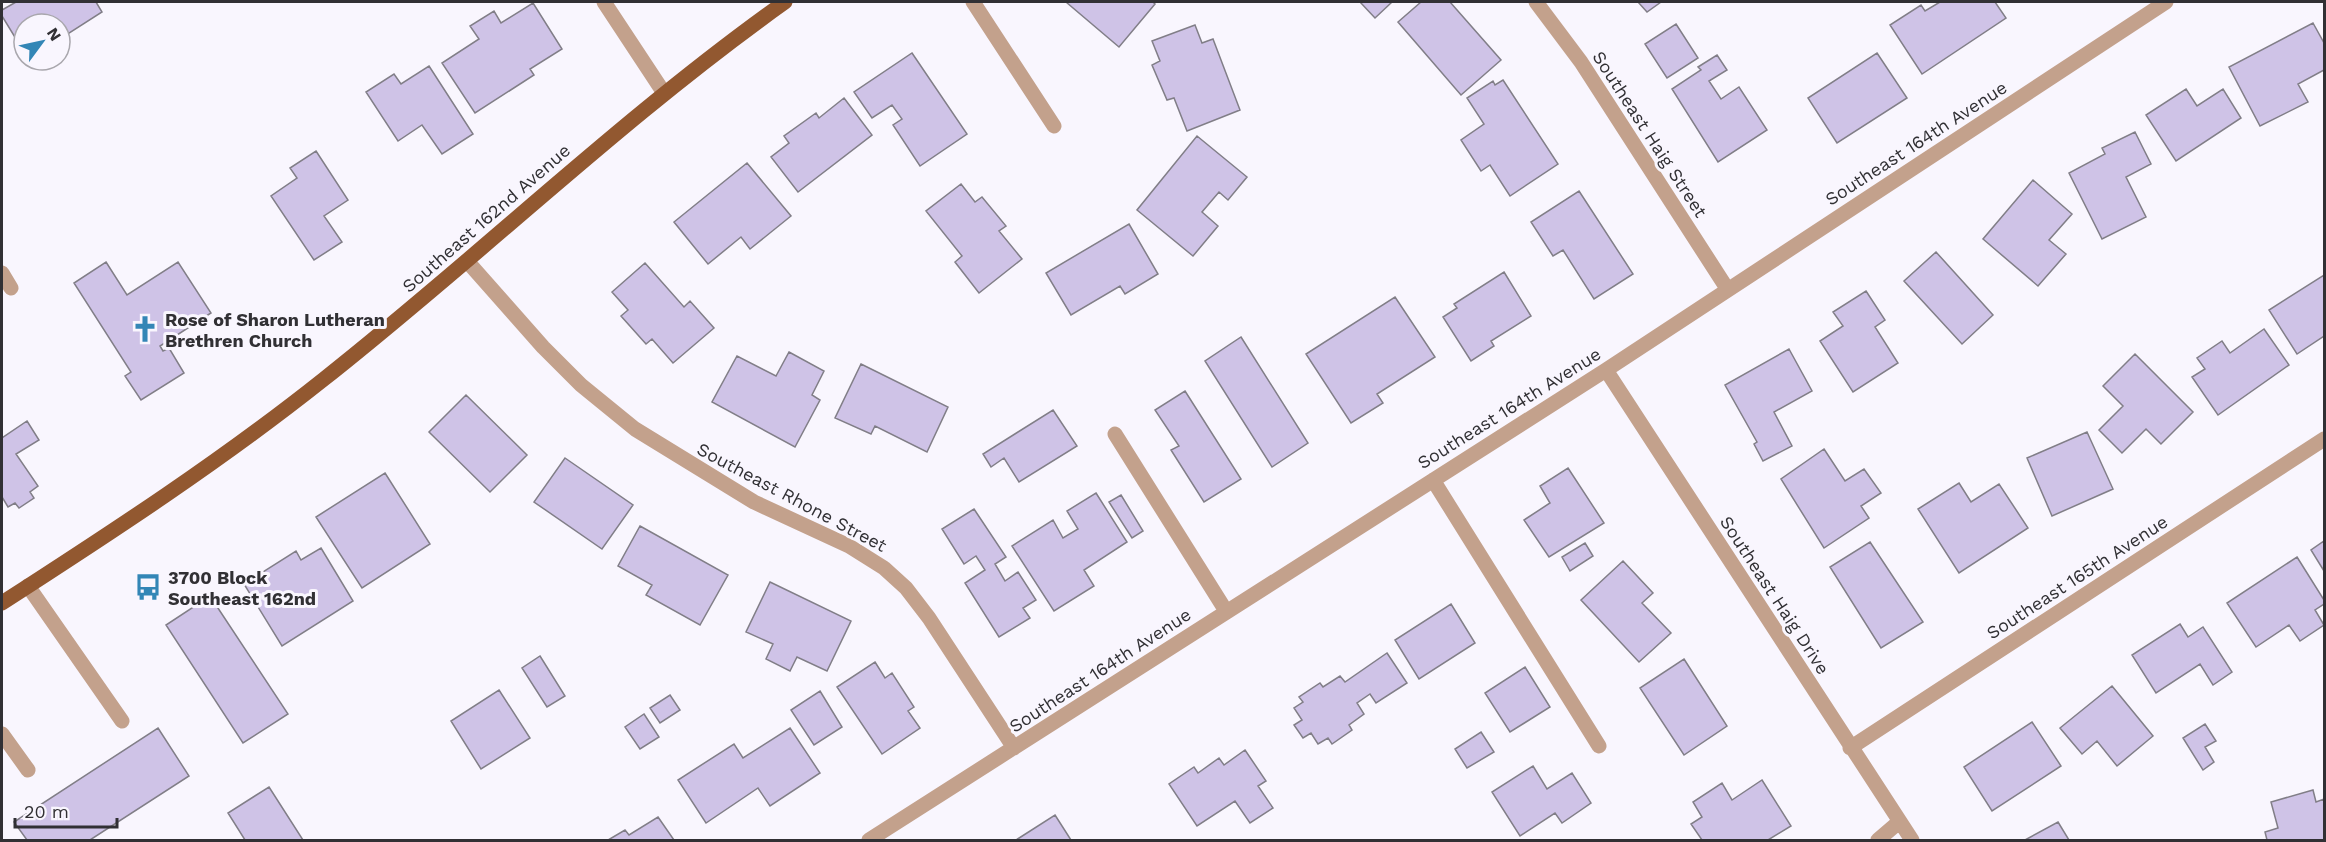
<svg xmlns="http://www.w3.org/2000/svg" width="2326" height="842" font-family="'Work Sans',sans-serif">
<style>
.building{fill:#cfc3e7;stroke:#817e87;stroke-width:1.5}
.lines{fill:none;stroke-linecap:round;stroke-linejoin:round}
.minor{stroke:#c3a18c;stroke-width:15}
.major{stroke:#925830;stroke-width:15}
.labels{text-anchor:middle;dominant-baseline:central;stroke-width:6;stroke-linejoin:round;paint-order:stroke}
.street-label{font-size:18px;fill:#313034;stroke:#f9f6fe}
.poi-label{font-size:18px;font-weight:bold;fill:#313034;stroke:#f9f6fe;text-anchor:start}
</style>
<rect width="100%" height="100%" fill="#f9f6fe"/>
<path class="building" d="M16,2h80l6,10 -42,27v-15h-36v28l-22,-36v-6z
M1066,2h87l2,2 -36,43z
M1360,2h32l-17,16z
M1421,2h29l51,58 -40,35 -63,-73z
M1638,2h23l-14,10z
M1940,2h55l11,16 -84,56 -32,-49 31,-20 4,6z
M533,3l29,46 -32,20 4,6 -59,38 -33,-50 37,-24 -9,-13 24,-15 7,12z
M2313,23l11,20v27l-26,14 10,18 -48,24 -31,-59z
M1676,24l22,34 -31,20 -22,-34z
M1195,25l7,18 11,-4 27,71 -53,21 -13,-33 -7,2 -15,-35 8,-4 -8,-20z
M912,53l55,81 -47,32 -27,-41 9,-6 -10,-14 -20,13 -18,-26z
M1877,53l30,45 -70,45 -29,-45z
M1717,55l10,15 -18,11 12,18 18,-12 28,43 -49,32 -46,-73 29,-19 -3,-3z
M429,66l44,68 -31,20 -20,-29 -24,16 -32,-49 28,-18 7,10z
M1503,80l55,84 -48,32 -20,-31 -9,6 -20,-31 23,-16 -17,-26 26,-17 2,4z
M2186,89l11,17 26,-17 18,29 -65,43 -30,-46z
M844,98l28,37 -74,57 -27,-35 18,-14 -5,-7 32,-23 3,5z
M2135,132l16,32 -25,13 20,40 -44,22 -33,-66 36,-19 -3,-6z
M1197,136l50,41 -19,23 -9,-8 -17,20 16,14 -25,30 -56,-46z
M316,151l32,49 -24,16 18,26 -28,18 -43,-64 26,-18 -7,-10z
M747,163l44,53 -41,33 -9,-12 -33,27 -34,-42z
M2033,180l39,34 -23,26 17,14 -28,32 -55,-47z
M961,184l14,18 7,-5 24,29 -7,5 23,28 -43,34 -24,-31 7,-6 -36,-45z
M1579,191l54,83 -39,25 -31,-49 -10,6 -22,-34z
M1129,224l29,50 -33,20 -5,-8 -49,29 -25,-42z
M1936,252l57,63 -31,29 -58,-63z
M106,262l21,33 51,-33 33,51 -51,33 3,5 6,-3 15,25 -43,27 -16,-24 6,-4 -57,-89z
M645,263l39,44 6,-6 24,27 -41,35 -21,-24 -6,5 -25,-28 7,-6 -16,-18z
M1504,272l27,44 -40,25 3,5 -23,15 -28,-44 14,-9 -3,-4z
M2324,275v61l-27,18 -28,-44z
M1866,291l19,29 -10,7 23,36 -45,29 -33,-51 23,-15 -10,-14z
M1395,297l40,60 -58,37 6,9 -32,20 -45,-69z
M2264,329l25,36 -71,50 -26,-38 13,-8 -8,-11 25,-17 8,12z
M1241,337l67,106 -36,24 -67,-106z
M1789,349l23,42 -38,21 18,34 -29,15 -9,-17 3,-2 -32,-57z
M789,352l35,19 -12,24 8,5 -25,47 -83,-45 25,-46 39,20z
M2135,354l58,58 -32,32 -15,-15 -24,24 -23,-23 24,-24 -20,-20z
M861,364l87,43 -21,45 -52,-26 -4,8 -36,-16z
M1185,391l56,88 -37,23 -33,-52 8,-4 -24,-36z
M466,395l61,60 -37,37 -61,-60z
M1053,410l24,36 -58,36 -15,-24 -13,9 -8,-13z
M27,421l12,19 -23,14 22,32 -8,6 4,6 -15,10 -4,-5 -7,4 -6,-10v-59z
M2087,432l26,57 -61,27 -25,-58z
M1824,449l21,32 19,-12 17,24 -20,13 8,12 -45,30 -43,-69z
M565,458l68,47 -31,44 -68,-47z
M1568,468l36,55 -55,34 -25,-37 26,-17 -10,-17z
M385,473l45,71 -68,44 -46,-71z
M1959,483l12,19 28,-18 29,44 -69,45 -41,-64z
M1096,493l31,49 -43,28 10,16 -40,25 -42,-65 41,-26 10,18 15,-9 -11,-18z
M1121,495l22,36 -11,7 -23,-36z
M974,509l32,48 -11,7 10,17 13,-9 18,28 -13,8 7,10 -31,19 -34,-54 20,-13 -9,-14 -12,8 -22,-35z
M640,526l88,49 -28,50 -54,-30 6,-10 -34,-19z
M2324,541v30l-13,-21z
M1870,542l53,80 -42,26 -51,-81z
M1585,543l8,13 -23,15 -8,-14z
M321,548l32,53 -71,45 -38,-62 52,-33 5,9z
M2297,557l27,43v4l-9,6 9,15 -24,16 -11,-16 -33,22 -29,-44z
M1623,561l30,32 -11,10 29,30 -32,29 -58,-62z
M770,582l81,39 -24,50 -30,-14 -7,14 -24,-12 7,-15 -27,-12z
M210,596l78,118 -45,29 -77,-118z
M1451,604l24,39 -56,36 -24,-39z
M2180,624l8,13 15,-10 29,45 -19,13 -13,-21 -44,29 -24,-38z
M1387,653l20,30 -31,20 -6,-9 -13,9 7,11 -15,11 3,5 -20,14 -4,-6 -10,6 -7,-11 -8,5 -9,-13 8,-5 -8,-12 9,-6 -4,-5 21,-14 3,4 17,-11 5,6z
M540,656l25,40 -18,11 -25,-39z
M1684,659l43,67 -43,29 -44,-67z
M875,662l10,16 7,-5 22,34 -6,4 12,17 -38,26 -45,-67z
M1525,667l25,40 -40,25 -25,-39z
M2112,686l41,50 -36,30 -20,-25 -15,13 -22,-26z
M499,690l31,48 -49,31 -30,-48z
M820,691l22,36 -28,18 -23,-35z
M670,695l10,15 -20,13 -10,-15z
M644,714l15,23 -19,12 -15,-22z
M2032,722l29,44 -69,45 -28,-44z
M2205,724l11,17 -11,6 9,15 -11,8 -20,-32z
M158,728l31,48 -99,64h-63l-13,-18z
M790,728l30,45 -50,33 -12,-18 -52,35 -28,-43 56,-36 9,14z
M1481,732l13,20 -27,16 -12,-19z
M1245,750l21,31 -8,5 15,22 -23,15 -15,-22 -38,25 -28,-42 25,-17 4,6 21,-15 5,7z
M1533,766l14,23 25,-16 19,30 -29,20 -7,-10 -35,23 -28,-44z
M1762,780l29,46 -23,14h-66l-11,-16 11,-7 -9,-15 29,-19 10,17z
M269,787l34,53h-58l-17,-27z
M2313,790l3,12 8,-3v41h-57l-2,-8 13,-4 -7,-26z
M1055,815l16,25h-55z
M658,817l16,23h-66l17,-10 4,5z
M2058,822l11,18h-44z"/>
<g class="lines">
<path class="minor" d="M604,2l60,91
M973,2l81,124
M1536,2l45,60 147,228
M467,261l76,86 38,38 54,44 119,73 95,44 35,22 22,20 23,30 85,130
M2,273l9,15
M1606,370l306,470
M1115,434l111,177
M1433,480l166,266
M28,586l94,135
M2,734l26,36
M1850,748l474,-309
M869,840l737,-470 560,-368
M1878,840l21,-18"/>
<path class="major" d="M2,603c110,-71 219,-142 322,-224 156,-123 299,-262 461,-377"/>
</g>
<defs>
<symbol id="church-bare" viewBox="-9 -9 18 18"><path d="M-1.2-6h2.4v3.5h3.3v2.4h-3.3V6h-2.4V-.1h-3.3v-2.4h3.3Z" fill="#3386b6" stroke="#f9f6fe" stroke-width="2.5" paint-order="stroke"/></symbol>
<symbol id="bus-bare" viewBox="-9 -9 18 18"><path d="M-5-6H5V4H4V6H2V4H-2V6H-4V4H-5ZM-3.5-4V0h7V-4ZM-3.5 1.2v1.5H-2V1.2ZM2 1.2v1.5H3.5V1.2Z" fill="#3386b6" stroke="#f9f6fe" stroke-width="2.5" paint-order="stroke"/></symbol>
</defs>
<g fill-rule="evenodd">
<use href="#church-bare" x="126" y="310" width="38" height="38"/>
<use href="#bus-bare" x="129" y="568" width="38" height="38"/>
</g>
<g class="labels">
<g class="street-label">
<text transform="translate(1650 134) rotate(57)">Southeast Haig Street</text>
<text transform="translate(1916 143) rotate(-33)">Southeast 164th Avenue</text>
<text transform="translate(486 218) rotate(-41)">Southeast 162nd Avenue</text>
<text transform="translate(1509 408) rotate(-32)">Southeast 164th Avenue</text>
<text transform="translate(792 497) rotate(28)">Southeast Rhone Street</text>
<text transform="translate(2077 577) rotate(-33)">Southeast 165th Avenue</text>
<text transform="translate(1775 595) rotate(57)">Southeast Haig Drive</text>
<text transform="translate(1100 670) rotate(-33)">Southeast 164th Avenue</text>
</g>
<g class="poi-label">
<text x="165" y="319">Rose of Sharon Lutheran<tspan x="165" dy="21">Brethren Church</tspan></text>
<text x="168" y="577">3700 Block<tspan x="168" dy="21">Southeast 162nd</tspan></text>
</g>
</g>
<rect width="2326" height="842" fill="none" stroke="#313034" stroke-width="6"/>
<g transform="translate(42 42) rotate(57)"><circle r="28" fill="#f9f6fe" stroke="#a9a7ad" stroke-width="1.5"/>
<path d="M0-4.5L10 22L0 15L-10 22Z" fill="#3386b6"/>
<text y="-9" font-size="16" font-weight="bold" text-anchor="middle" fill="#313034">N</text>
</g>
<path d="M15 818v9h102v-9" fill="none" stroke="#313034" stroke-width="3"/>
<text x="24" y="818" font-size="18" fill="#313034" stroke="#f9f6fe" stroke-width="4.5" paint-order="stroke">20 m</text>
</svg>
